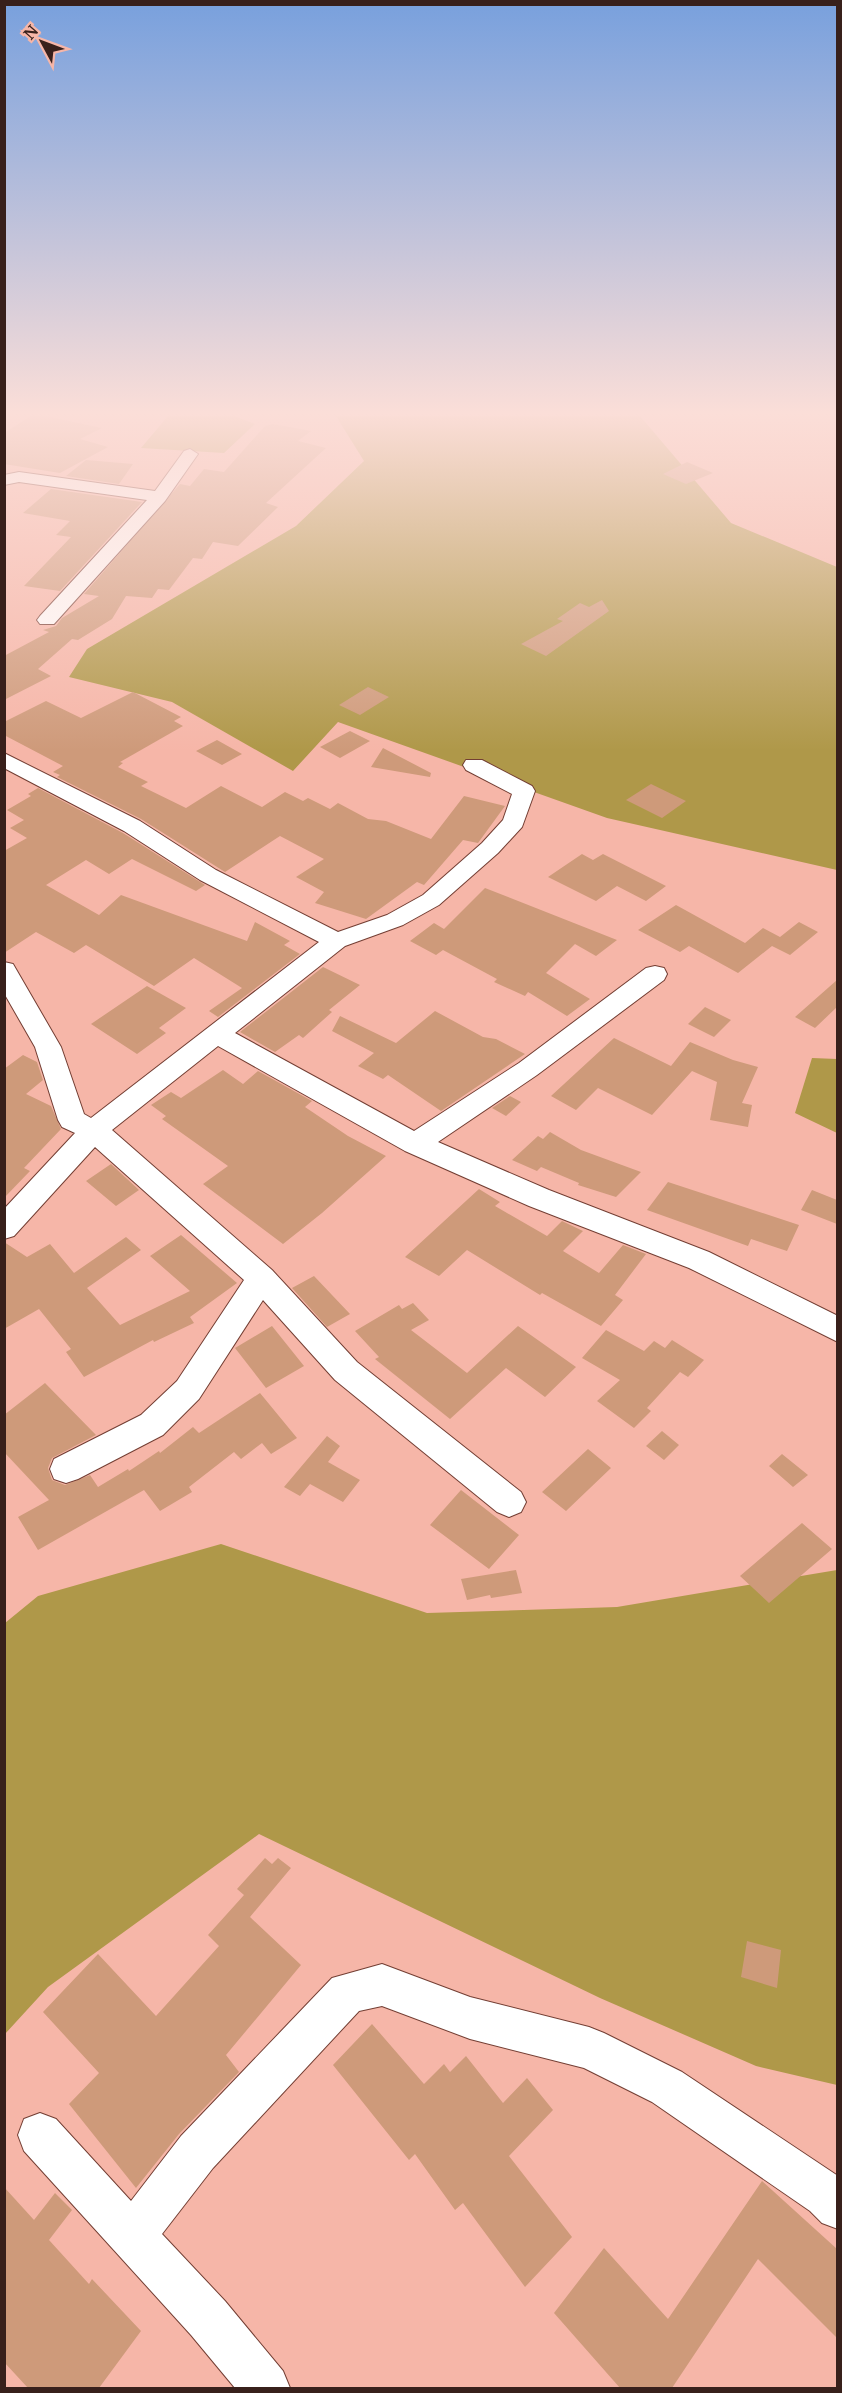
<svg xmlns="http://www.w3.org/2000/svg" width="842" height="2393" font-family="'Noto Serif',serif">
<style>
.green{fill:#af9849}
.building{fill:#ce9a7a}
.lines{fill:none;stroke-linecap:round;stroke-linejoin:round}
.street-casing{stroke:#733e33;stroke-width:2}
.street{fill:#fff;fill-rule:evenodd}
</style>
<rect width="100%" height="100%" fill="#f6b6a8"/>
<path class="green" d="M168,416h66l21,8 -31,29 -83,-5z
M336,416h304l91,107 106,44v303l-230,-52 -269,-96 -45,49 -121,-69 -103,-25 18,-28 209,-123 68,-65z
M812,1058l25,1v74l-42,-20z
M221,1544l206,69 190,-6 220,-37v515l-81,-19 -156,-68 -341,-164 -211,153 -43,47v-411l33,-27z"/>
<path class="building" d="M31,416h14l57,12 -22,11 28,8 -48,26 -56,-9v-31z
M273,424l38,7 -13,10 28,7 -60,55 12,4 -40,39 -25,-4 -11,17 -9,-1 -24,32 -11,-1 -6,9 -26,-2 -14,23 -34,21 -6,-1 -34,30 13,7 -47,24v-44l45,-24 -6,-2 13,-4 6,-8 37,-22 -15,-2 96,-110 10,2 14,-17 20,3 41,-46z
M86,460l47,4 -14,20 -53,-8z
M687,462l26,11 -27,11 -23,-10z
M51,489l91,13 -82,89 -36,-5 47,-49 -15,-2 14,-14 -47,-8z
M602,600l7,11 -63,45 -25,-12 42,-23 -6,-2 23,-16 9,4z
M368,687l21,10 -29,18 -21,-10z
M133,692l48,25 -7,4 9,5 -63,36 3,1 -5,4 30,15 -7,4 45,22 35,-22 41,21 23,-15 18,9 5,-3 22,11 8,-6 30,16 18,2 45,18 33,-43 41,10 -27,37 -15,-3 -39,45 -7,-3 -51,37 -51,-16 9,-11 -28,-15 28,-18 -44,-23 -55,36 -84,-53 -84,-42 3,-2 -7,-3 10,-6 -59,-31v-13l42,-21 35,17z
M350,731l20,10 -30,17 -20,-11z
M217,740l25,14 -20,11 -26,-14z
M383,748l48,25 -1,4 -59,-10z
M651,784l35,17 -24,17 -36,-18z
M38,788l85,45 82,52 -9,6 -64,-32 -23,15 -23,-14 -40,25 53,30 22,-20 126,46 8,-19 35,19 -6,4 16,9 -82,63 -9,-6 33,-23 -48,-30 -40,28 -68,-41 -12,8 -38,-21 -32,21v-102l23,-13 -17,-10 14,-8 -17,-10 24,-14 -3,-2z
M582,854l11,6 10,-6 63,32 -20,15 -29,-15 -21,15 -48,-24z
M485,888l132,52 -21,16 -21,-12 -29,29 44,26 -23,17 -39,-24 -3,4 -31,-14 3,-3 -54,-29 -7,5 -26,-14 24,-18 10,6z
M676,905l69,38 18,-15 17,9 19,-15 19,10 -28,23 -18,-9 -34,27 -49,-27 -9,6 -42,-22z
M323,967l37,18 -31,25 3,2 -29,26 -4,-3 -24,17 -35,-20z
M837,980v27l-22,21 -20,-11z
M147,986l39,22 -27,20 7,5 -29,21 -46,-30z
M705,1007l26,13 -17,17 -26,-13z
M435,1011l48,26 13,2 29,15 -84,57 -53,-36 -5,4 -25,-13 16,-13 -42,-22 8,-15 56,27z
M614,1038l57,28 19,-24 43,18 25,7 -16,36 10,2 -4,22 -38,-7 7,-38 -25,-11 -40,44 -54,-27 -22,22 -25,-14z
M23,1055l14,7 6,18 -17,14 25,12 10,23 -37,39 6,3 -26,27v-129z
M223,1070l20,14 15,-13 54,30 -7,6 43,29 38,20 -64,57 -39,31 -80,-60 25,-18 -66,-47 4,-3 -15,-11 20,-13 10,6z
M510,1096l11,6 -15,14 -14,-8z
M550,1132l31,18 60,22 -25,25 -38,-12 1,-2 -38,-16 -4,4 -25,-11 26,-24 5,3z
M111,1164l28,26 -23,16 -30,-25z
M668,1182l131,43 -12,26 -36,-12 -3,7 -101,-36z
M479,1189l21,13 -5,4 52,30 15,-15 21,10 -20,20 36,22 24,-28 23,9 -31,41 8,5 -22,26 -59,-33 -2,2 -73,-45 -28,26 -34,-19z
M812,1190l25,10v24l-36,-14z
M181,1235l56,48 -47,34 4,6 -40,19 -1,-2 -69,37 -18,-25 5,-3 -32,-40 -35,20v-87l23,15 23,-13 24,29 52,-36 15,13 -54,38 33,37 70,-34 -40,-35z
M314,1276l36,38 -23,13 -35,-39z
M413,1303l16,17 -18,10 56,43 51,-47 58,41 -31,30 -39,-29 -56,51 -75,-60 4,-2 -24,-26 44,-26 3,4z
M272,1326l32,40 -38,22 -31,-40z
M606,1330l38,21 10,-10 11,7 7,-8 32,20 -16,17 -8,-5 -33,36 4,3 -17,17 -37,-27 23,-21 -38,-22z
M45,1383l51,52 -44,23 -4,10 4,12 13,5 25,-10 8,12 30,-18 1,2 30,-20 1,2 33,-26 6,6 61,-40 37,45 -26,16 -9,-11 -21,16 -7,-7 -45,35 3,5 -32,19 -16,-21 -106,60 -20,-33 31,-17 -45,-48v-37z
M662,1431l17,14 -15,15 -18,-14z
M327,1436l13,10 -12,16 32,18 -17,22 -33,-18 -10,12 -16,-9z
M588,1449l23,19 -45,43 -24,-19z
M782,1454l26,21 -15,12 -24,-21z
M461,1490l58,45 -30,34 -59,-44z
M802,1523l30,26 -63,54 -29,-27z
M516,1570l6,23 -31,5 -1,-3 -23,5 -6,-21z
M265,1858l7,6 6,-6 13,10 -41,49 51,48 -75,90 13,17 -60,62 -43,54 -67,-84 30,-31 -56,-61 55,-58 58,62 63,-70 -11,-11 36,-40 -7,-6z
M747,1941l34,9 -4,38 -36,-11z
M372,2024l52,60 20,-20 6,8 16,-16 37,47 24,-25 26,32 -44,46 63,81 -47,50 -62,-84 -8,7 -40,-56 -6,6 -76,-95z
M762,2181l75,68v89l-79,-79 -86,129h-52l-66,-75 50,-65 64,71z
M4,2187l30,33 21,-27 17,17 -23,30 40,44 3,-5 49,52 -42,57h-71l-24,-26z"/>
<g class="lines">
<defs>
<path id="street" d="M190,449l8,5 -33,47 -111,123h-14l-3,-4 3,-4 107,-116 -128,-18 -15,3v-10l15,-3 136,19 29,-40z
M4,753l136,68 76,49 122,62 49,-17 36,-20 59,-52 21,-23 9,-26 -46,-24 -3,-5 3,-5h16l50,26 3,5 -13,36 -24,26 -59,52 -36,20 -58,21 -110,87 179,98 105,-68 127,-95 9,-2 9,2 3,6 -3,6 -127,95 -99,67 111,48 160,62 129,64v26l-149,-74 -160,-62 -124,-55 -187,-105 -106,84 160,140 85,92 164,130 5,10 -5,10 -12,5 -12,-5 -162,-132 -72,-80 -64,99 -36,36 -85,44 -12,4 -12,-4 -4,-10 4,-10 87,-44 36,-34 67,-101 -149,-133 -81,89 -10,3v-30l71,-76 -13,-6 -4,-7 -23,-73 -31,-54v-31l9,2 48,83 23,67 7,4 228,-176 -119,-62 -76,-49 -120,-63z
M382,1964l88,33 119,30 15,6 78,39 156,104v53l-16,-6 -12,-12 -158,-109 -68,-34 -114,-29 -88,-33 -23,5 -146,157 -51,66 63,67 58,70 7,17h-55l-44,-53 -167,-184 -6,-16 6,-16 16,-6 16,6 75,82 50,-65 151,-158z"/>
</defs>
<use href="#street" class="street-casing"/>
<use href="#street" class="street"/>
</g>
<linearGradient id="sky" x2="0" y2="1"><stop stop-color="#78a0dd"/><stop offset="0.55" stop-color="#fbded8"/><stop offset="1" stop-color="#fbded8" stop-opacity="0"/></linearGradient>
<rect width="842" height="751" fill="url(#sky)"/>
<rect width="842" height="2393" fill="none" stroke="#38201b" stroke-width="12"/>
<g transform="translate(42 42) rotate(311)" stroke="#f6b6a8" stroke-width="4.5" paint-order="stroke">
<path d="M0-4.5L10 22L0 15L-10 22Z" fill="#38201b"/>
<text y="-9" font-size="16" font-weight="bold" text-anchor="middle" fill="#38201b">N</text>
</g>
</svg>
